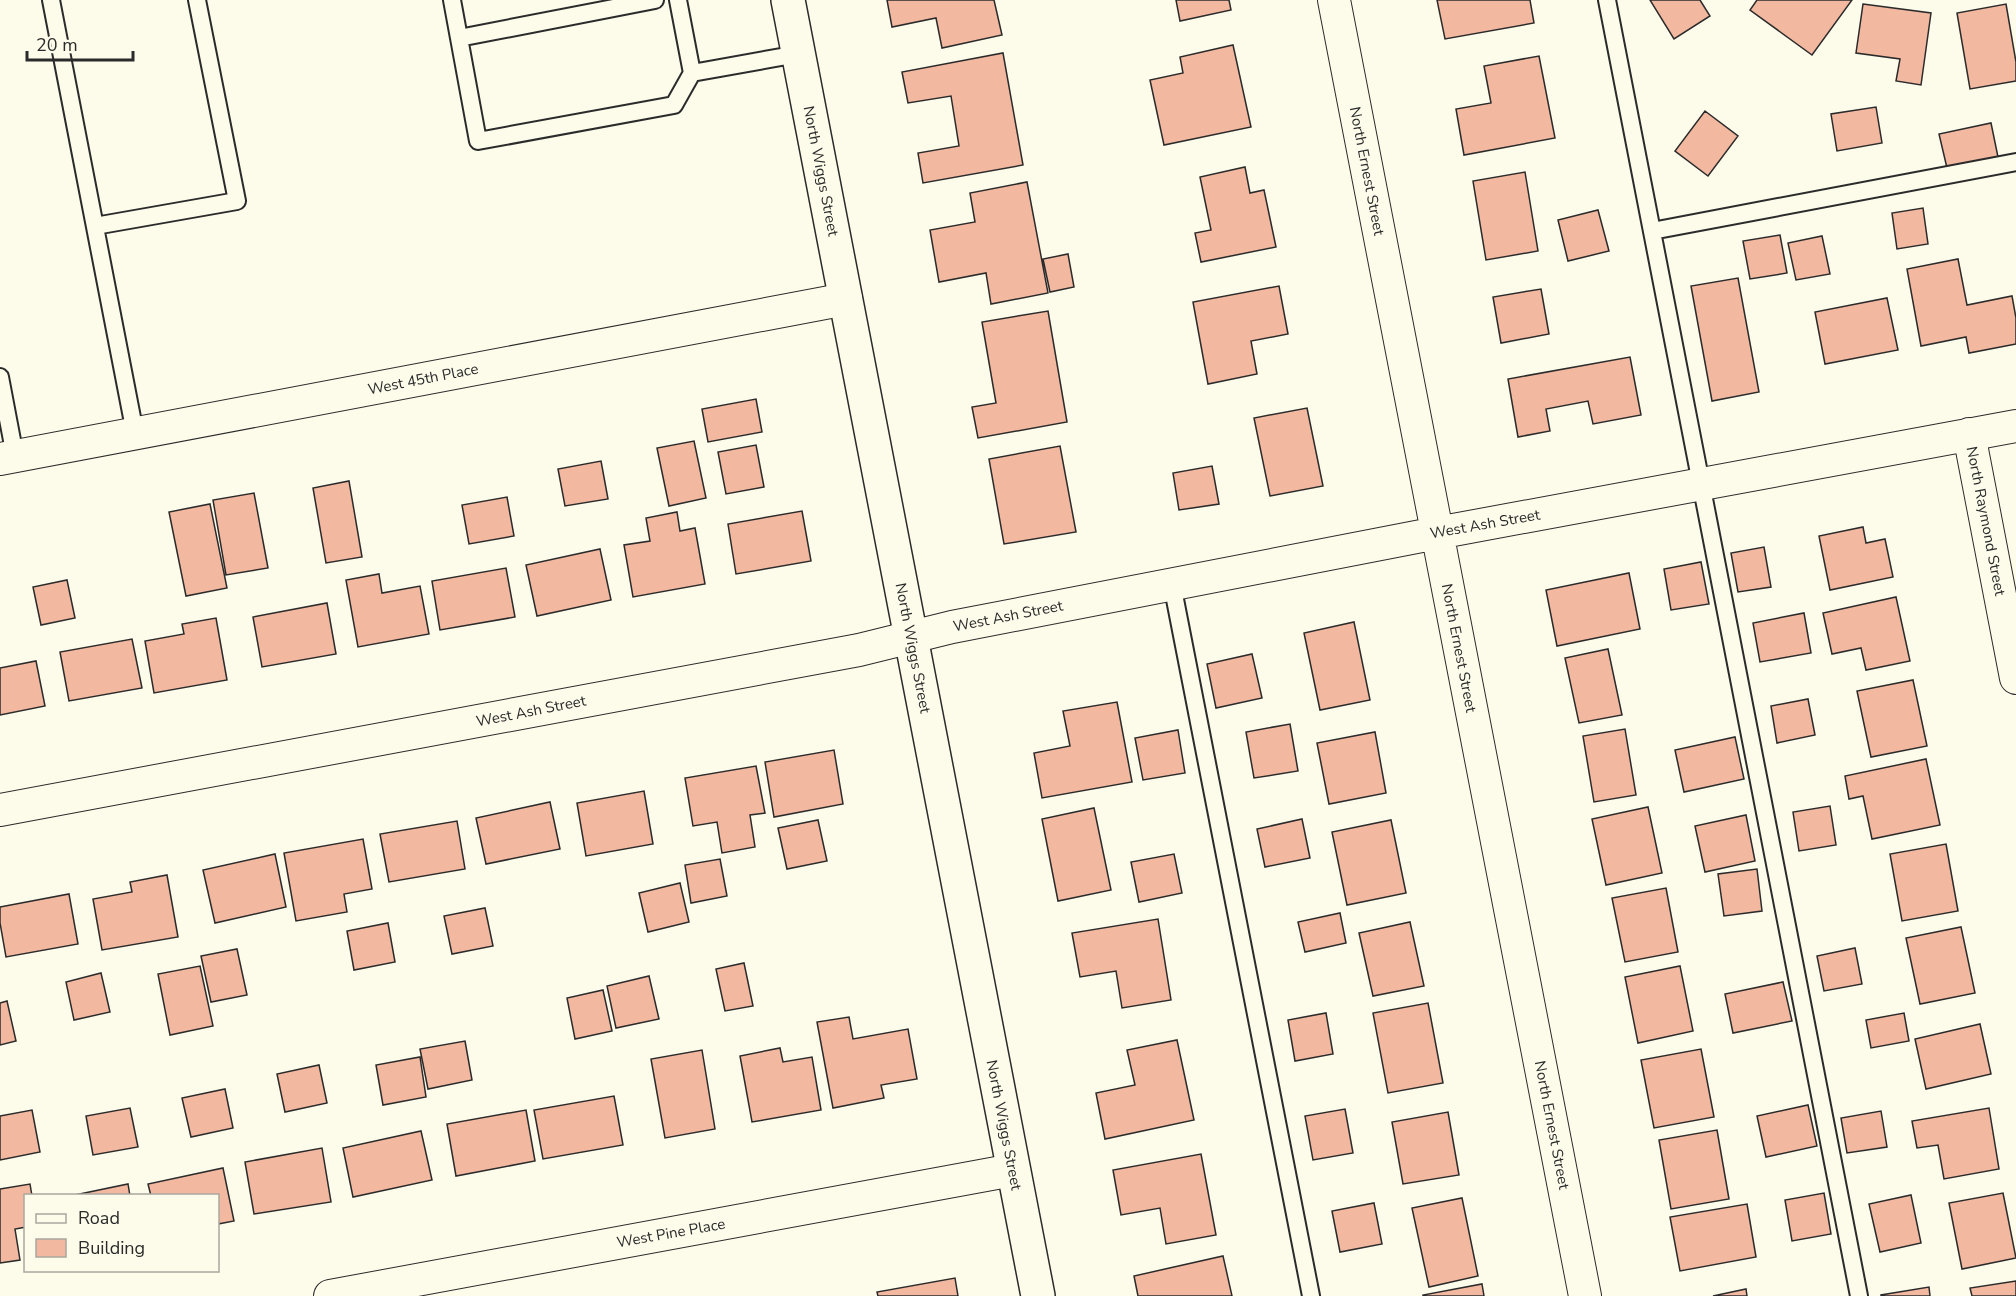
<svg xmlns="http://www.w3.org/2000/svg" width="2016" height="1296" font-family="'Nunito Sans',sans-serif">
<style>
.building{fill:#f2b8a0;stroke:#2b2b2b;stroke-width:1.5}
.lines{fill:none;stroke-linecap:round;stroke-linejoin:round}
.service-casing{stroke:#2b2b2b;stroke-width:20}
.minor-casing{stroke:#2b2b2b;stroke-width:34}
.tertiary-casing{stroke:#2b2b2b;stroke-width:36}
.service{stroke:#fdfbea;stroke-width:16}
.minor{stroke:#fdfbea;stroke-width:32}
.tertiary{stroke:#fdfbea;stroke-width:33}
.labels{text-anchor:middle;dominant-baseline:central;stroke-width:4.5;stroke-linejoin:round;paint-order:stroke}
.street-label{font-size:15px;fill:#2b2b2b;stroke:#fdfbea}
</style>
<rect width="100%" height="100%" fill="#fdfbea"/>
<path class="building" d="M887,0h107l8,35 -60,13 -6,-30 -44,9z
M1176,0h53l2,10 -51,11z
M1437,0h93l4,23 -89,16z
M1650,0h50l10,16 -36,23z
M1757,0h95l-40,55 -62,-45z
M1863,4l68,9 -10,72 -25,-4 4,-22 -44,-6z
M2006,4l10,58v19l-46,8 -13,-76z
M1233,45l18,82 -87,18 -14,-65 33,-7 -3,-16z
M1003,53l20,112 -100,18 -5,-30 41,-7 -8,-50 -43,7 -6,-31z
M1539,56l16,82 -91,17 -8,-46 35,-6 -7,-37z
M1876,107l6,36 -45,8 -6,-37z
M1705,111l33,25 -30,40 -33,-25z
M1991,123l7,34 -51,11 -8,-34z
M1245,167l5,26 14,-3 12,57 -75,15 -6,-29 16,-3 -11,-53z
M1525,172l13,79 -52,9 -13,-79z
M1027,182l21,111 -57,11 -5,-31 -47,9 -9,-52 45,-8 -5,-29z
M1923,208l5,36 -31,5 -5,-36z
M1598,210l11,41 -41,10 -10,-41z
M1780,235l7,38 -37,6 -7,-38z
M1822,236l8,38 -34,6 -8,-37z
M1068,254l6,33 -24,5 -7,-33z
M1958,259l9,46 45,-9 4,22v26l-47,9 -3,-16 -45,9 -14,-77z
M1738,278l21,114 -47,9 -21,-115z
M1279,286l9,48 -37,7 6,33 -49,10 -15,-82z
M1541,289l8,45 -48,9 -8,-46z
M1887,298l11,52 -73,14 -10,-52z
M1048,311l19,111 -89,16 -6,-31 24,-4 -14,-81z
M1630,357l11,58 -48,9 -5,-23 -42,8 4,22 -32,6 -10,-58z
M756,399l6,33 -54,10 -6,-33z
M1307,408l16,78 -53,10 -16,-78z
M694,441l12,57 -37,8 -12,-58z
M756,445l8,42 -38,7 -8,-42z
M1060,446l16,86 -72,12 -15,-85z
M601,461l7,38 -43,7 -7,-37z
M1212,466l7,38 -40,6 -6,-37z
M349,481l13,76 -36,6 -13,-75z
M254,493l14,75 -42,7 -13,-75z
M507,497l7,39 -45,8 -7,-39z
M210,504l17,84 -41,8 -17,-84z
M802,511l9,50 -75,13 -8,-50z
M677,512l3,19 15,-3 10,56 -72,13 -9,-52 26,-4 -4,-23z
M1863,527l3,16 19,-4 8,38 -63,13 -11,-54z
M1764,547l7,40 -33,5 -7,-39z
M600,549l11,51 -74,16 -11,-51z
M1701,562l8,42 -38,6 -7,-41z
M506,568l9,49 -75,13 -8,-49z
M1629,573l11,56 -83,17 -11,-56z
M379,574l3,19 38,-7 9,48 -71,13 -12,-67z
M67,580l8,38 -34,7 -8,-38z
M1896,597l14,64 -44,9 -5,-22 -29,6 -9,-41z
M327,603l9,51 -74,13 -9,-50z
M1804,613l7,40 -51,9 -7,-39z
M216,618l11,62 -73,13 -9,-52 39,-7 -2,-10z
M1354,622l16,78 -50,10 -16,-77z
M132,639l10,49 -73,13 -9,-49z
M1608,649l14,66 -43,8 -14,-65z
M1252,654l10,44 -46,10 -9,-44z
M36,661l9,45 -45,9v-47z
M1913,680l14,66 -56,11 -14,-66z
M1808,699l7,36 -38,8 -6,-37z
M1117,702l15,80 -90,16 -8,-45 36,-7 -7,-35z
M1290,724l8,47 -44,7 -8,-46z
M1625,729l11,66 -42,7 -11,-66z
M1178,730l7,43 -42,7 -8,-42z
M1375,732l11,61 -57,11 -12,-61z
M1735,737l9,42 -60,13 -9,-42z
M834,750l9,54 -69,13 -9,-55z
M1926,759l14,66 -68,14 -9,-43 -14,3 -4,-23z
M756,766l9,47 -15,2 5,32 -33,6 -5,-31 -24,4 -8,-48z
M644,791l9,53 -67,12 -9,-53z
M550,802l10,47 -74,15 -10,-46z
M1830,806l6,39 -37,6 -6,-39z
M1648,807l14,66 -56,12 -14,-66z
M1094,808l17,82 -53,11 -16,-82z
M1746,815l9,46 -50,11 -10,-46z
M1302,819l8,39 -45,9 -8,-38z
M818,820l9,41 -40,8 -9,-41z
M1391,820l15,73 -59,12 -15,-73z
M457,821l8,48 -76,13 -9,-48z
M363,839l9,50 -28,5 3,18 -51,9 -12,-68z
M1946,844l12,67 -56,10 -12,-67z
M275,854l11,53 -71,16 -12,-53z
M1174,854l8,39 -43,9 -8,-40z
M720,859l7,37 -36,7 -6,-38z
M1757,869l5,42 -38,5 -6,-42z
M167,875l11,62 -76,13 -9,-51 39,-7 -2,-10z
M680,883l9,39 -41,10 -9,-39z
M1666,888l12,64 -53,10 -13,-64z
M69,894l9,50 -72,13 -6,-34v-16z
M485,908l8,38 -41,8 -8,-38z
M1340,913l6,30 -41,9 -7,-30z
M1158,919l13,81 -49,8 -6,-37 -36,6 -8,-44z
M1410,922l14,64 -51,10 -14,-63z
M388,923l7,39 -41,8 -7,-39z
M1961,927l14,66 -55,11 -14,-66z
M1855,948l7,36 -38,7 -7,-35z
M237,949l10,46 -36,7 -10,-46z
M744,963l9,43 -28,5 -9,-42z
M200,966l13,60 -43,9 -12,-61z
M1680,966l13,65 -55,12 -13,-66z
M101,973l9,39 -36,8 -8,-38z
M649,976l10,43 -43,9 -9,-42z
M1783,982l9,39 -59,12 -8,-39z
M603,990l9,41 -37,8 -8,-41z
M7,1001l9,40 -16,4v-42z
M1428,1003l15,80 -55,10 -15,-80z
M1326,1013l7,41 -38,7 -7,-41z
M1904,1013l5,28 -38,7 -5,-28z
M849,1017l4,22 55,-10 9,50 -36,6 3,13 -51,10 -16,-86z
M1980,1024l11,50 -65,15 -11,-50z
M1177,1040l17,80 -89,19 -9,-46 39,-8 -8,-35z
M465,1041l7,39 -44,9 -8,-40z
M780,1048l3,14 29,-5 9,53 -69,12 -12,-66z
M1701,1049l13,68 -60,11 -13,-68z
M702,1050l13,79 -50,9 -14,-79z
M420,1057l6,40 -43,8 -7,-40z
M319,1065l8,38 -42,9 -8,-38z
M225,1089l8,39 -42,9 -9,-39z
M614,1096l9,49 -80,14 -9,-49z
M1808,1105l9,41 -51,11 -9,-41z
M130,1108l8,39 -45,8 -7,-39z
M1989,1108l10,61 -55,10 -6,-34 -21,3 -5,-27z
M1345,1109l8,44 -40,7 -8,-44z
M32,1110l8,42 -40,8v-44z
M526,1110l9,51 -79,15 -9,-52z
M1881,1111l6,36 -40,6 -6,-35z
M1448,1112l11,63 -56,9 -11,-62z
M1717,1130l12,69 -58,10 -12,-69z
M421,1131l11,49 -79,17 -10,-49z
M322,1148l9,54 -77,12 -9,-52z
M1201,1154l15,81 -50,9 -6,-36 -39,7 -8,-45z
M223,1168l11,53 -16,3v-28h-67l-3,-12z
M30,1184l2,12h-6v31l-11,2 5,31 -20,3v-74z
M128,1184l2,12h-60z
M1824,1193l7,41 -39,7 -7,-41z
M2003,1193l13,65 -54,11 -13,-66z
M1911,1195l10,48 -41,9 -11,-48z
M1462,1198l16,78 -49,11 -17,-79z
M1374,1203l8,41 -42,8 -8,-41z
M1747,1204l9,53 -76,14 -10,-54z
M1223,1256l9,40h-94l-4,-20z
M955,1278l3,18h-80l-1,-4z
M2016,1281v15h-44l-2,-8z
M1482,1284l2,12h-61v-1z
M1929,1287l1,9h-49v-1z
M1746,1289l1,7h-34z"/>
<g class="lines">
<defs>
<path id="service" d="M51,0l84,433
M452,0l26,141 196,-36 18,-32 106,-19
M678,0l14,73
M1607,0l252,1296
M459,38l196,-38
M95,226l142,-25 -40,-201
M1652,231l364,-69
M0,377l15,79
M1172,584l139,712"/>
<path id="minor" d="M1334,0l251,1296
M1969,434l47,244
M0,459l846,-160
M0,810l859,-160 93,-23 485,-94 579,-107
M330,1296l683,-126"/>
<path id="tertiary" d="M788,0l250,1296"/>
</defs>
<use href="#service" class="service-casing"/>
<use href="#minor" class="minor-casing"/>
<use href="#tertiary" class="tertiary-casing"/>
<use href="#service" class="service"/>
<use href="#minor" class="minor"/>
<use href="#tertiary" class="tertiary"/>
</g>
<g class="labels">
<g class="street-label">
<text transform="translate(821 171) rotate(79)">North Wiggs Street</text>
<text transform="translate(1367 171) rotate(79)">North Ernest Street</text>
<text transform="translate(423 379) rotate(-11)">West 45th Place</text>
<text transform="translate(1986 521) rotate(79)">North Raymond Street</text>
<text transform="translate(1485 524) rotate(-10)">West Ash Street</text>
<text transform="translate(1008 616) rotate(-11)">West Ash Street</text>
<text transform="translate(913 648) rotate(79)">North Wiggs Street</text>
<text transform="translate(1459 648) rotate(79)">North Ernest Street</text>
<text transform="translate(531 711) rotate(-11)">West Ash Street</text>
<text transform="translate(1004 1125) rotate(79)">North Wiggs Street</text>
<text transform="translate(1552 1125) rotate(79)">North Ernest Street</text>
<text transform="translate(671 1233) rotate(-10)">West Pine Place</text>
</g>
</g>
<rect x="24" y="1194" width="195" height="78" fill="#fdfbea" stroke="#a9a89e" stroke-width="1.5"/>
<rect x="36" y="1214" width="30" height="9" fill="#fdfbea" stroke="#a9a89e" stroke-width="1.5"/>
<text x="78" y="1224" font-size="18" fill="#2b2b2b">Road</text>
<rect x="36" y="1239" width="30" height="18" fill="#f2b8a0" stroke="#a9a89e" stroke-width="1.5"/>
<text x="78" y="1254" font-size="18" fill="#2b2b2b">Building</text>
<path d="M27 51v9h106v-9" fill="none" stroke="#2b2b2b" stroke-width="3"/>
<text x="36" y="51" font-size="18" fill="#2b2b2b" stroke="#fdfbea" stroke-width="4.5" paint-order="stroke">20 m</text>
</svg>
